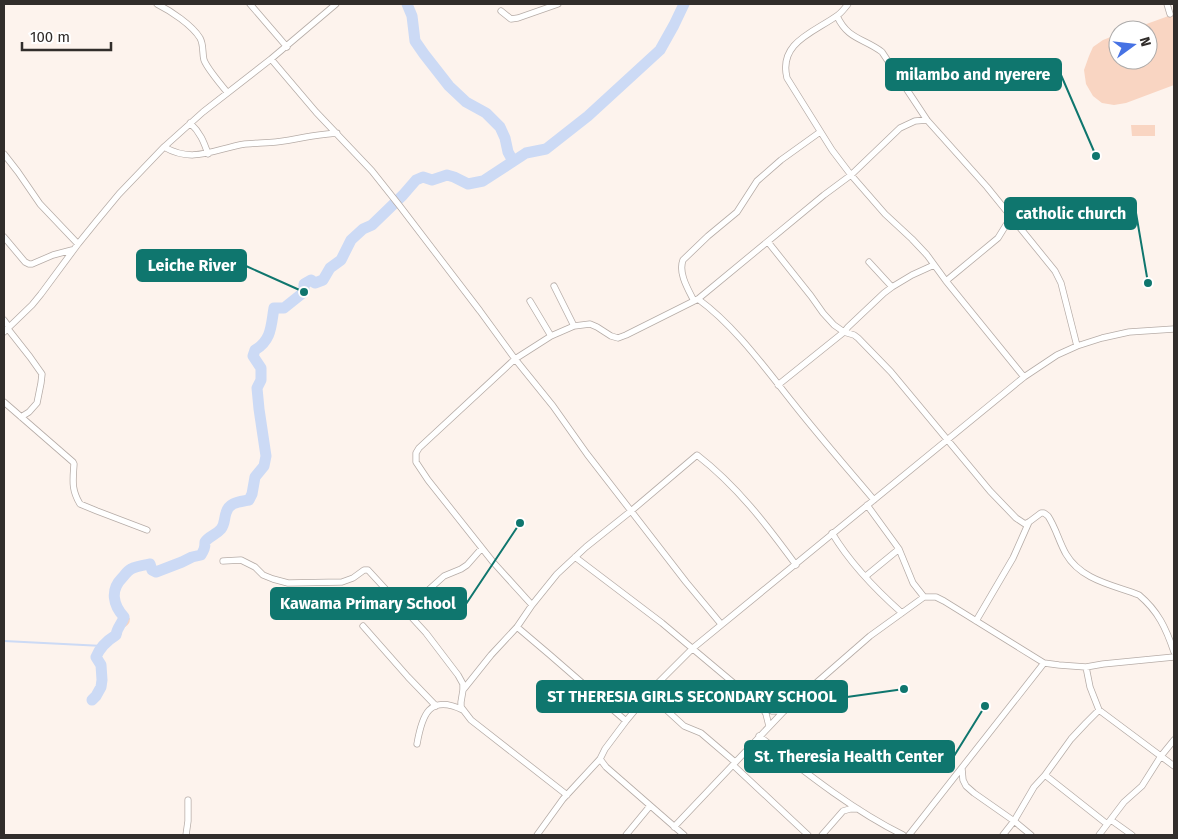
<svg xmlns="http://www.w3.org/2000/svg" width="1178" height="839" font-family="'Fira Sans',sans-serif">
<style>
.green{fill:#f9d5c2}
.wetland{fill:url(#wetland-marsh)}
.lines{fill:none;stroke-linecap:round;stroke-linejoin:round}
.stream{stroke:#ccdaf5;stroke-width:2}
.river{stroke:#ccdaf5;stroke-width:11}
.minor-casing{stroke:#b6aca7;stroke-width:7}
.minor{stroke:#fff;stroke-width:5.5}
.leader{fill:none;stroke:#0f766e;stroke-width:2}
.callout-dot{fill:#0f766e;stroke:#fff;stroke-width:2}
.callout{fill:#0f766e;stroke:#0f766e;stroke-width:2}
.callout-label{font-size:16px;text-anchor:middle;font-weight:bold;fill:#fff}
</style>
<defs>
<pattern id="wetland-marsh" width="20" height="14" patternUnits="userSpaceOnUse" patternTransform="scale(1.25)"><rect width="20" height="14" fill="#f9d5c2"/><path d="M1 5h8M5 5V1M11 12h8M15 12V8" fill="none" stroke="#d6b7a7"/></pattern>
</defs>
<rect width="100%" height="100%" fill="#fdf3ed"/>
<path class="green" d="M1174,14v71l-48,18 -12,2 -12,-2 -9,-7 -7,-12 -2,-14 5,-14 4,-9 10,-7 15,-6v26h30v-30h-18z
M1131,125h24v11h-23z"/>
<path class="wetland" d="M116,603l6,10 7,4c2,5 0,7 -4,10l-4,-1 1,8 -4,4h-2l-3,-6 3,-10 4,-2c0,-6 -5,-10 -6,-16z"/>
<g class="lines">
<path class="stream" d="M4,641l99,5"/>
<path class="river" d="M407,4l5,12 3,25 9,13 25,32 17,16 20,11 14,14 5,11 3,14 5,9
M92,700l4,-4 5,-9 1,-7 -1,-15 -5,-8c4,-10 12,-17 20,-22 1,-8 6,-11 8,-18 -11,-12 -14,-27 -2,-39 3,-3 5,-7 9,-9 5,-3 13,-4 19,-5l2,6 4,2 26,-10 10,-5 9,-2c3,-5 4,-7 4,-13 4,-6 11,-7 16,-13 4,-5 3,-10 5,-16 3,-11 13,-11 23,-13l3,-6 3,-17 9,-11 2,-10 -7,-47 -2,-21 4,-8v-12l-8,-12 2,-6c17,-10 16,-25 19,-42h10l20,-16v-8l7,-4 4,3 8,-3 7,-12 11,-8 10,-20 12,-11 9,-4 31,-30 13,-15 7,-3 9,3 15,-5 7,2 14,7 15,-3 43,-28 20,-4 42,-33 72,-66 14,-25 10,-21"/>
<defs>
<path id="minor" d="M157,4c14,7 35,21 43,34 4,7 2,15 4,22 3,8 18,26 23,32
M250,4l37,43
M848,4c-3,4 -6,8 -10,11 -23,17 -60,27 -51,63l45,72 19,25 34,39 27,25 15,16 19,26 78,96
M1167,4l3,10
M501,11l10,8 7,-1 40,-14
M837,16c11,24 27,22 45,36l45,68 60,67 68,84 6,12 16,63
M271,59l45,53 56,59 27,34 81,106 35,48 38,47 34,48 99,128 35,42
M190,123c10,9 14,19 18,31
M164,147c30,17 50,2 81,-3 10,-1 21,-1 31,-2 10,-1 20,-3 30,-5 10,-2 20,-3 31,-4
M4,154l14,18 22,32 38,40
M4,237l21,25 4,2h3l21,-9 19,-5
M768,242l43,54 12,17 11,12 10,7 10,3 4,3 33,34 99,119 26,27 9,6 4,-2 12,-9h3l4,3c8,12 11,26 18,38 15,26 47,31 73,41 19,16 27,33 35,57
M869,262l23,25
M946,281l52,-43 8,-13 7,-6
M554,286l20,40
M698,299c37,27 67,69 95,104 26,33 54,65 81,97
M530,301l21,35
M694,301c-6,-12 -16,-28 -11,-41l25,-24 29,-24 20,-31 24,-21 39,-28
M4,320l5,7
M8,329l22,28 12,17 -1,9 -4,20 -8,9 -8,5
M4,332l28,-27 9,-11 37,-50 17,-21 24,-29 45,-47 39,-35 68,-53 65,-55
M778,385l66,-53 4,-5 36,-34 8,-6 20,-12 22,-10
M4,402l69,60 1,2c-1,16 -3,25 6,40l17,7 50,19
M867,505l32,44 14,34 11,14
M832,533c18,30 44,57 70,80
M575,557l87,66 99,83 11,5h12
M223,561l18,-1 14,7 8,8 10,4 15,4 54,-1 11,-4 11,-8h4l58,63 32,42 5,9v6l-2,12v5l10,13 96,75
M866,576l33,-27
M532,605l-39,-43 -65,-82 -12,-18v-9l3,-5 96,-89 36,-23 23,-10 16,-2 7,3 14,9 7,2 8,-3 72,-36 126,-104 27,-20 49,-47 15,-7 12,-1
M405,611l39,-35 17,-7 6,-4 15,-17
M976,621l37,-63 16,-36
M363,626l45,51 28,29
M517,627l33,28 76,66
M1086,667l4,20 9,23 75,56
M463,690l28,-35 26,-28 15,-22 25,-31 29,-27 45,-36 66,-56c40,31 69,69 99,110
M649,694l35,32 17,7 34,29
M762,707l4,7 3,12
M759,736c46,36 92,73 144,99
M417,744c5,-29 12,-50 46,-34
M733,765l75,70
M962,769l1,11 3,6 8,7 40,28 17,14
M1045,775l62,49
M1111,820l21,15
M674,827l110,-116 86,-75 54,-39h12l8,4 100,62 15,2 27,2 17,-3 71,-7
M186,835l2,-14v-21
M537,835l26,-36 37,-40
M626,835l24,-29
M684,835l-78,-68 -6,-8 5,-10 21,-28 29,-35 38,-38 331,-271 33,-22 20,-9 25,-8 27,-6 45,-3
M822,835l21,-24 7,-2h8
M909,835l135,-172
M1003,835l11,-14 20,-34 11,-12 26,-36 15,-16 13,-13
M1099,835l25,-33 18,-16 19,-30 13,-16"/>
</defs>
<use href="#minor" class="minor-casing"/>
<use href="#minor" class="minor"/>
</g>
<path class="leader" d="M1096 156L1061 75M1148 283L1136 213M304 292L246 266M520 523L466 604M904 689L847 697M985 706L954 756"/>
<g class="callout-dot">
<circle cx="1096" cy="156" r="5"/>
<circle cx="1148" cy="283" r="5"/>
<circle cx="304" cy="292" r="5"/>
<circle cx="520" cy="523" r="5"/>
<circle cx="904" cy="689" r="5"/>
<circle cx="985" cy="706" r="5"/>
</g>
<g class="callout">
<rect x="886" y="59" width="175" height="31" rx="5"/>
<rect x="1005" y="198" width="131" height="31" rx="5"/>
<rect x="137" y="250" width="109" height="31" rx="5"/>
<rect x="271" y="588" width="195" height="31" rx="5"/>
<rect x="537" y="681" width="310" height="31" rx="5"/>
<rect x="745" y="741" width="209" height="31" rx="5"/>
</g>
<g class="callout-label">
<text x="973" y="80">milambo and nyerere</text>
<text x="1071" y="219">catholic church</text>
<text x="192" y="271">Leiche River</text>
<text x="368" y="609">Kawama Primary School</text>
<text x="692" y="702">ST THERESIA GIRLS SECONDARY SCHOOL</text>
<text x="849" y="762">St. Theresia Health Center</text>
</g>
<rect width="1178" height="839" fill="none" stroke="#312d2b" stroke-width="10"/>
<g transform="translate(1133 45) rotate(75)"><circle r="24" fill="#ffffff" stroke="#adabaa"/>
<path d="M0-4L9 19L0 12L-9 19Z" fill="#4672e4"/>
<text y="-8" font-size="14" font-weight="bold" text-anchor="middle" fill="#312d2b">N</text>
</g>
<path d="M22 42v8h89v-8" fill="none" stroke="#312d2b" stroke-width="2.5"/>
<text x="30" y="42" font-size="15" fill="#312d2b" stroke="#ffffff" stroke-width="4" paint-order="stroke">100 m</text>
</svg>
